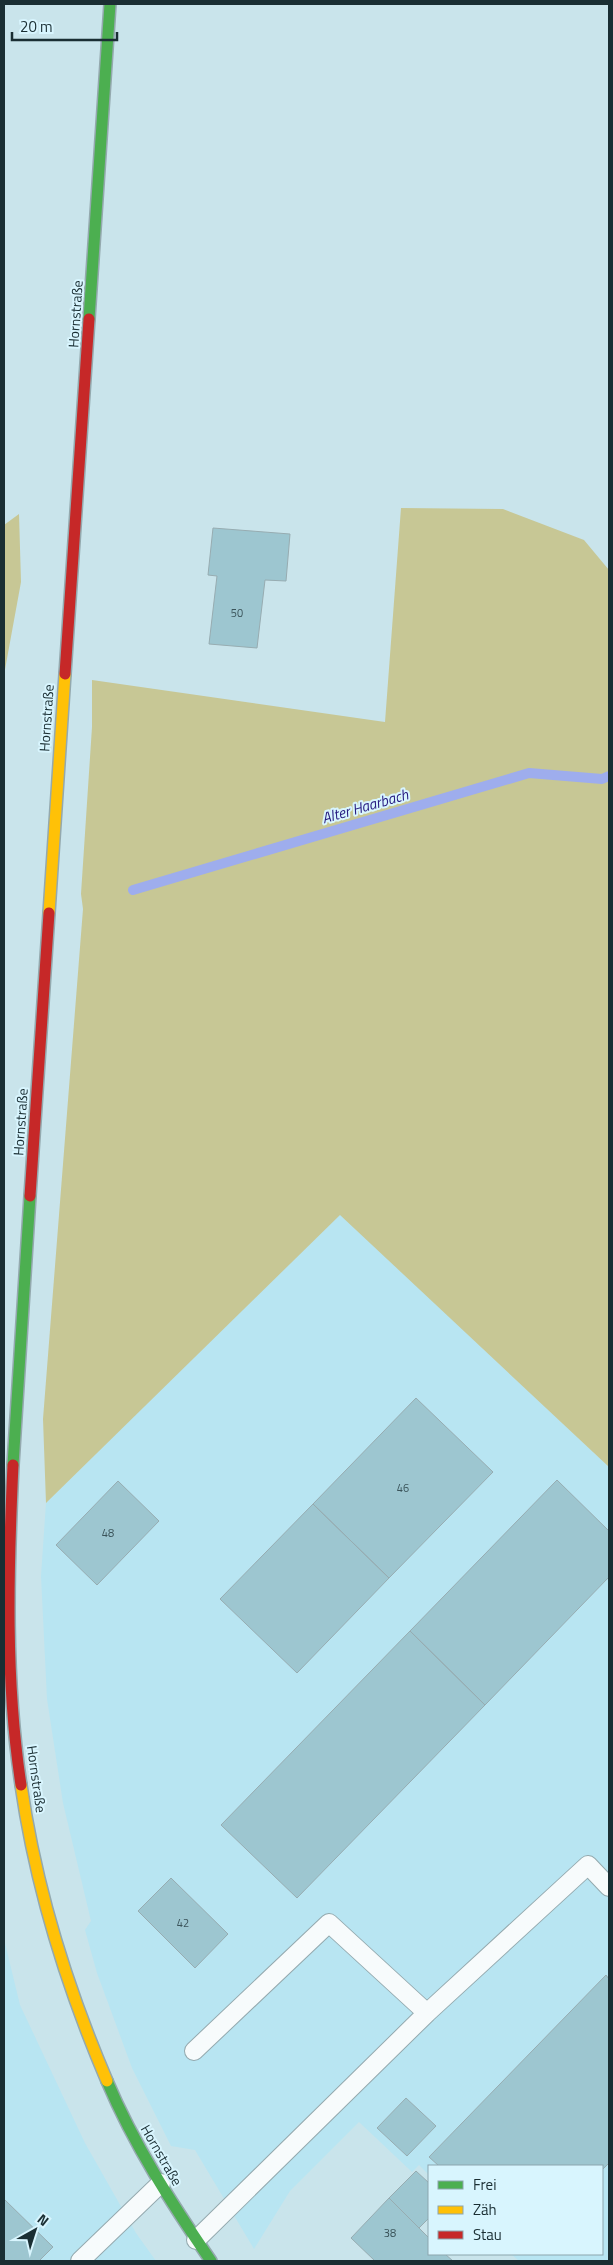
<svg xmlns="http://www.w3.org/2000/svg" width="613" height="2265" font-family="'Titillium Web',sans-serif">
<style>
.built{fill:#b8e5f2}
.green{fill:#c7c795}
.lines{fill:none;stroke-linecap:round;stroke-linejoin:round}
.stream{stroke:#9eaded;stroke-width:10}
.building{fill:#9dc6d0;stroke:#97acb1}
.lane-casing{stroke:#94a9ae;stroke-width:20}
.fast-casing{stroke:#94a9ae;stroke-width:14}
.slow-casing{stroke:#94a9ae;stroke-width:14}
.jam-casing{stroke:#94a9ae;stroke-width:14}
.lane{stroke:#f7fbfc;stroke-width:18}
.fast{stroke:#4caf50;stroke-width:11}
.slow{stroke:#ffc107;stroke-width:11}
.jam{stroke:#c62828;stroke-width:11}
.labels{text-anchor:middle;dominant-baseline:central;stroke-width:4;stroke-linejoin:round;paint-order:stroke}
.number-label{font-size:11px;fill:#3b545a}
.street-label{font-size:14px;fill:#1a2e33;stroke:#d8f5fe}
.water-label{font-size:15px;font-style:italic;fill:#261b80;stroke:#d8f5fe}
</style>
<rect width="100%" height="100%" fill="#c9e4eb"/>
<path class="built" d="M340,1214l269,253v794h-90l-8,-7h91v-88h-173v9l-10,-10 -7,7 -53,-50 -69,69 -36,58 -59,-99 -24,-4 -39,-78 -35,-95 -12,-43 6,-9 -28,-118 -16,-104 -6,-123 5,-73z
M4,1939l16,66 65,138 51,90 20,28h-152z"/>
<path class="green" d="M401,508l102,1 81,31 25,30v897l-269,-252 -294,288 -3,-84 40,-510 -2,-15 11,-167v-47l293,42z
M19,514l2,68 -17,93v-150z"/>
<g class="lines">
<path class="stream" d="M133,890l396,-117 73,6 7,-3"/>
</g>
<path class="building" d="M213,528l77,6 -4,47 -21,-1 -8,68 -48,-4 8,-68 -9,-1z
M416,1398l77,74 -104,106 -76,-74z
M557,1480l52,51v46l-124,128 -75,-74z
M118,1481l41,40 -62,64 -41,-40z
M313,1504l76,74 -92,95 -77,-74z
M410,1631l75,74 -188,193 -76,-73z
M171,1878l57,56 -33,34 -57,-57z
M606,1975l3,4v184l-7,7v-4h-163l-10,-9z
M406,2098l30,28 -29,30 -30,-28z
M416,2171l13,12v35l-10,10 -30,-30z
M389,2198l40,40v16h16l8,7h-78l-24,-23z
M4,2199l49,48 -14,14h-35z"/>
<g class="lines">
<defs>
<path id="lane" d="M194,2051l135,-128 98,90
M196,2240l231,-227 161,-148 21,22
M80,2261l81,-78"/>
<path id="fast" d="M89,319l21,-315
M13,1465l17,-269
M107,2081c27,64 65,123 104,180"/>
<path id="slow" d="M49,913l16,-239
M21,1785c15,104 45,200 86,296"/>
<path id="jam" d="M65,674l24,-355
M30,1196l19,-283
M13,1465c-5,107 -8,215 8,320"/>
</defs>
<use href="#lane" class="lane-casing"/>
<use href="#fast" class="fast-casing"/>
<use href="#slow" class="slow-casing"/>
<use href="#jam" class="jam-casing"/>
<use href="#lane" class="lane"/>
<use href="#fast" class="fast"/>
<use href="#slow" class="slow"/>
<use href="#jam" class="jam"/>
</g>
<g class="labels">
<g class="number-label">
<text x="237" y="613">50</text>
<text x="403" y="1488">46</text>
<text x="108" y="1533">48</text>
<text x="183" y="1923">42</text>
<text x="390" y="2233">38</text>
</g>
<g class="street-label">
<text transform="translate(75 314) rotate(-86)">Hornstraße</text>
<text transform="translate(46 718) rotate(-86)">Hornstraße</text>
<text transform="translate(20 1122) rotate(-86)">Hornstraße</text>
<text transform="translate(37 1779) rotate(82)">Hornstraße</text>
<text transform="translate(162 2155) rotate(60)">Hornstraße</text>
</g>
<g class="water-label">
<text transform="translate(365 806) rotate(-16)">Alter Haarbach</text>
</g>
</g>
<rect width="613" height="2265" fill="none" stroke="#1a2e33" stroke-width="10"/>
<rect x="428" y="2165" width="175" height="90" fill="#d8f5fe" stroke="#8ca5ad"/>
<rect x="438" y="2181" width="25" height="8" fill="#4caf50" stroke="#8ca5ad"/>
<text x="473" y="2190" font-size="15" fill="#1a2e33">Frei</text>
<rect x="438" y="2206" width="25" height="8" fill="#ffc107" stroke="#8ca5ad"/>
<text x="473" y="2215" font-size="15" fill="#1a2e33">Zäh</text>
<rect x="438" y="2231" width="25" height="8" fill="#c62828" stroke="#8ca5ad"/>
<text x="473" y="2240" font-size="15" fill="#1a2e33">Stau</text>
<g transform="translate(35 2230) rotate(39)" stroke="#d8f5fe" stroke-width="4" paint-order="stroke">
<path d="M0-4L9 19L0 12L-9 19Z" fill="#1a2e33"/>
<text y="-8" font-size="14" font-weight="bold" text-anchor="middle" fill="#1a2e33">N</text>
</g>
<path d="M12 32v8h105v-8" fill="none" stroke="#1a2e33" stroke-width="2.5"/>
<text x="20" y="32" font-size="15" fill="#1a2e33" stroke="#d8f5fe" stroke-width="4" paint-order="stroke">20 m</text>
</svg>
